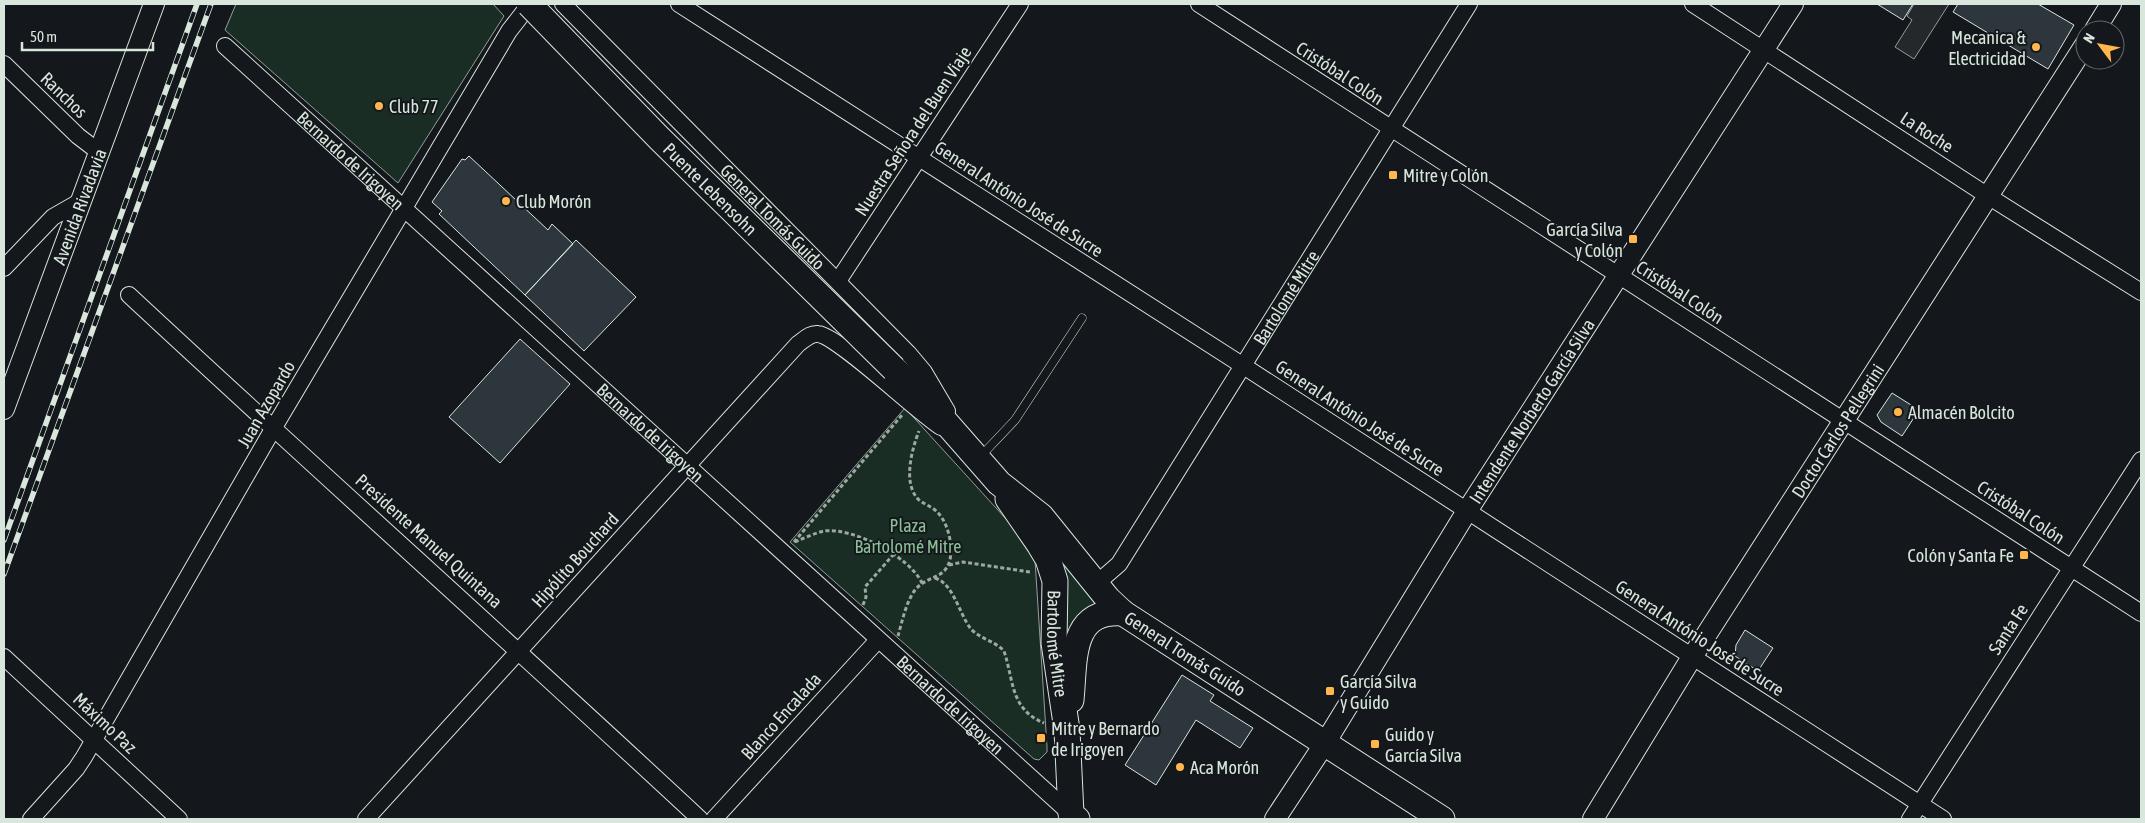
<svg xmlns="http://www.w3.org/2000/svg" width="2145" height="823" font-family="'Asap Condensed',sans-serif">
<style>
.green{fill:#1a2d24;stroke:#939e99}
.parking{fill:#24282b;stroke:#939e99}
.building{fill:#2c363c;stroke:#d8e6dc}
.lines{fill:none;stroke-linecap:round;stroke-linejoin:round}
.service-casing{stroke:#d8e6dc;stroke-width:9}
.minor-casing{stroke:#d8e6dc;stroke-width:18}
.tertiary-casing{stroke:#d8e6dc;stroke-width:22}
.primary-casing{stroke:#d8e6dc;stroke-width:27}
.path{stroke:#9da8a2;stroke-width:3;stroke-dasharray:4 2.5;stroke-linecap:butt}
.service{stroke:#14181c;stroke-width:8}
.minor{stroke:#14181c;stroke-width:16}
.tertiary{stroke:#14181c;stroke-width:20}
.primary{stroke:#14181c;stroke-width:25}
.rail-casing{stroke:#d8e6dc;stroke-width:5.5}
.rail{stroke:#14181c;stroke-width:4;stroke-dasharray:11;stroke-linecap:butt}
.primary-bridge-casing{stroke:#d8e6dc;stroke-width:27;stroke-linecap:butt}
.primary-bridge{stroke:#14181c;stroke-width:25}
.poi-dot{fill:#ffb74d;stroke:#14181c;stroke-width:2}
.labels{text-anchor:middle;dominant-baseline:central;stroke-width:4;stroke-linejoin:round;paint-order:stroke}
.poi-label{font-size:18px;fill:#d8e6dc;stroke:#14181c;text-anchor:start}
.street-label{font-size:18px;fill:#d8e6dc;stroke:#14181c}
.park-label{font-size:18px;fill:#8ac095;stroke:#14181c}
</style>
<rect width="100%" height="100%" fill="#14181c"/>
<path class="green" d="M236,4h257l11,12 -106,167 -173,-153z
M905,408l112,123 18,29 12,187v5l-8,8 -5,-1 -244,-217z
M1045,538l62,68 -39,67z"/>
<path class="parking" d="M1914,4h35l-35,55 -19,-12 17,-27 -5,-4z"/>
<path class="building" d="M1877,4h36l-10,16z
M1958,4h80l36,21 -26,44 -95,-57z
M469,156l79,74 4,-6 21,20 -48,51 -86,-81 3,-3 -10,-9 30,-43 3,1z
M576,240l60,57 -52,54 -59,-56z
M520,339l50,45 -70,79 -51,-46z
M1892,393l27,17 -17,26 -21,-14 -4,-7z
M1745,630l28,18 -15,23 -23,-15 1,-11z
M1182,675l32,20 -4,6 43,27 -13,20 -44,-28 -40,65 -31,-20z"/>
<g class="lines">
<defs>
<path id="service" d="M980,457l35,-37 67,-102"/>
<g id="minor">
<path id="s1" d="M563,4l345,349 16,19 23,39"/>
<path d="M679,4l563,361 701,454"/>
<path d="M1199,4l942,609"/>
<path d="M1693,4l295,192 153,96"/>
<path id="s2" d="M225,46l846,768"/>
<path d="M4,64l74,72 21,16"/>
<path d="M4,268l49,-51 28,-16"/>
<path d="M838,281l182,-277"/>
<path d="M129,295c189,176 382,348 571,524"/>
<path id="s3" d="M1096,584l23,-20 350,-560"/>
<path d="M4,657l175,162"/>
<path d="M31,819l45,-50 8,-12 189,-328 236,-398 21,-27"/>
<path d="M366,819l432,-475c6,-4 12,-11 20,-10 20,2 98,77 123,93"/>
<path d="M714,819l164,-179"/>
<path d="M1910,819l231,-359"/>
</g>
<g id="tertiary">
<path d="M2095,30l16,-26"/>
<path id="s4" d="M4,409l150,-405"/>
<path id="s5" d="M1275,819l50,-76 142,-232 326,-507"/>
<path id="s6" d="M1593,819l99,-162 393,-612"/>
</g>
<g id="primary">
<path id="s7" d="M894,369l34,33 71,81 42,33 67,83 15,14 319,206"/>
<path id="s8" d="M1008,499l31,45 9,15 7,22 -1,62 13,87 4,84 6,5"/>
<path d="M1071,700c4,-39 -2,-91 52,-87"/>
</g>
</defs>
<use href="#service" class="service-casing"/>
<use href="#minor" class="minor-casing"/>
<use href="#tertiary" class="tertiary-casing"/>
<use href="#primary" class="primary-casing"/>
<path class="path" d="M794,542l108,-127
M795,542c9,-4 20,-9 29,-11 29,-4 86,26 98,52
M949,565l14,-3 67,10
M935,578c19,6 24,36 36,51 9,10 24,12 33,22 10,30 6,58 40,72
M863,605l3,-8 -1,-10 28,-32
M898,636c4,-14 8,-34 17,-46 14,-17 35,-9 36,-39 0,-14 -5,-32 -16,-41 -5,-4 -11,-6 -16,-10 -17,-16 -7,-51 0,-69"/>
<use href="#service" class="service"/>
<use href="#minor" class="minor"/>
<use href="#tertiary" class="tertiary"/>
<use href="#primary" class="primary"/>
<defs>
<path id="rail" d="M4,540l193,-536
M4,574l207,-570"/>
</defs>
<use href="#rail" class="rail-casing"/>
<use href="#rail" class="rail"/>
<defs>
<g id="primary-bridge">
<path id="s9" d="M529,4l130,134 235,231"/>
</g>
</defs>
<use href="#primary-bridge" class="primary-bridge-casing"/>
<use href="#primary-bridge" class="primary-bridge"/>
</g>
<g class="poi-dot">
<circle cx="2036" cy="47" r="5"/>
<circle cx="379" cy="106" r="5"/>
<rect x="1388" y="170" width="10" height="10" rx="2.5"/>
<circle cx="506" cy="201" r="5"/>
<rect x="1628" y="234" width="10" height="10" rx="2.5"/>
<circle cx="1898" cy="412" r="5"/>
<rect x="2019" y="550" width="10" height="10" rx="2.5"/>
<rect x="1325" y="686" width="10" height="10" rx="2.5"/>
<rect x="1036" y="733" width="10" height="10" rx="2.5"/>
<rect x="1370" y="739" width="10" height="10" rx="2.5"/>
<circle cx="1180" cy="767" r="5"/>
</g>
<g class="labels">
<g class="poi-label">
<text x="2026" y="37" text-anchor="end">Mecanica &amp;<tspan x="2026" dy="21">Electricidad</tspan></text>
<text x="389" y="106">Club 77</text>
<text x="1403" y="175">Mitre y Colón</text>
<text x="516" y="201">Club Morón</text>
<text x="1623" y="229" text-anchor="end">García Silva<tspan x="1623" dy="21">y Colón</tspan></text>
<text x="1908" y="412">Almacén Bolcito</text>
<text x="2014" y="555" text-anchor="end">Colón y Santa Fe</text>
<text x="1340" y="681">García Silva<tspan x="1340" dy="21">y Guido</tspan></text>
<text x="1051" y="728">Mitre y Bernardo<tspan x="1051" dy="21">de Irigoyen</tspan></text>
<text x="1385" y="734">Guido y<tspan x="1385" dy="21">García Silva</tspan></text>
<text x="1190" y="767">Aca Morón</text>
</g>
<g class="street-label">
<text transform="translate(1340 73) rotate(33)">Cristóbal Colón</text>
<text transform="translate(64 95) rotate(44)">Ranchos</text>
<text transform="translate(913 131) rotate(-57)">Nuestra Señora del Buen Viaje</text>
<text transform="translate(1927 132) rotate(33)">La Roche</text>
<text stroke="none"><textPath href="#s2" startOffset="170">Bernardo de Irigoyen</textPath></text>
<text stroke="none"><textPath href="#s9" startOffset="259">Puente Lebensohn</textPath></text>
<text transform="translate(1019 199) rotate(33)">General António José de Sucre</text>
<text stroke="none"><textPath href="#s4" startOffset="216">Avenida Rivadavia</textPath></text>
<text stroke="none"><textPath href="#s1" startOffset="299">General Tomás Guido</textPath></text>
<text transform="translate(1680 292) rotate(33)">Cristóbal Colón</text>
<text stroke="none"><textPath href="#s3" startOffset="345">Bartolomé Mitre</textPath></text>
<text transform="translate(266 404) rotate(-60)">Juan Azopardo</text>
<text stroke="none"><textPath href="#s5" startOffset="482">Intendente Norberto García Silva</textPath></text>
<text transform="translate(1360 418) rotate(33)">General António José de Sucre</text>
<text stroke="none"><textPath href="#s6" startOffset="459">Doctor Carlos Pellegrini</textPath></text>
<text stroke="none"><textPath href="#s2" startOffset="575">Bernardo de Irigoyen</textPath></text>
<text transform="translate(2021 512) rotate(33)">Cristóbal Colón</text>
<text transform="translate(429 541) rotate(42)">Presidente Manuel Quintana</text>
<text transform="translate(575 560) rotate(-48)">Hipólito Bouchard</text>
<text transform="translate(2008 629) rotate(-57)">Santa Fe</text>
<text transform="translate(1700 638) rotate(33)">General António José de Sucre</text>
<text stroke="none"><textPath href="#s8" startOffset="158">Bartolomé Mitre</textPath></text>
<text stroke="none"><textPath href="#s7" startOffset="410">General Tomás Guido</textPath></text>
<text stroke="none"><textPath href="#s2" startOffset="980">Bernardo de Irigoyen</textPath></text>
<text transform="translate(781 716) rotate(-48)">Blanco Encalada</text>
<text transform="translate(105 723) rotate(43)">Máximo Paz</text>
</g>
<g class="park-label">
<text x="908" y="525">Plaza<tspan x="908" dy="21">Bartolomé Mitre</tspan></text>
</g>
</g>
<rect width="2145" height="823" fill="none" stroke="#d8e6dc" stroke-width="10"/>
<g transform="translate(2100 45) rotate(302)"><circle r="24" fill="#14181c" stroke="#626a69"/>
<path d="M0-4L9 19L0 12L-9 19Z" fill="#ffb74d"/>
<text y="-8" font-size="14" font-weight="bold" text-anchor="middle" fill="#d8e6dc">N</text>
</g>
<path d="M22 42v8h131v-8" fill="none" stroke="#d8e6dc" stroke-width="2.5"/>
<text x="30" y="42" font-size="15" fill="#d8e6dc" stroke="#14181c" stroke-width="4" paint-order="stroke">50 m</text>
</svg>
